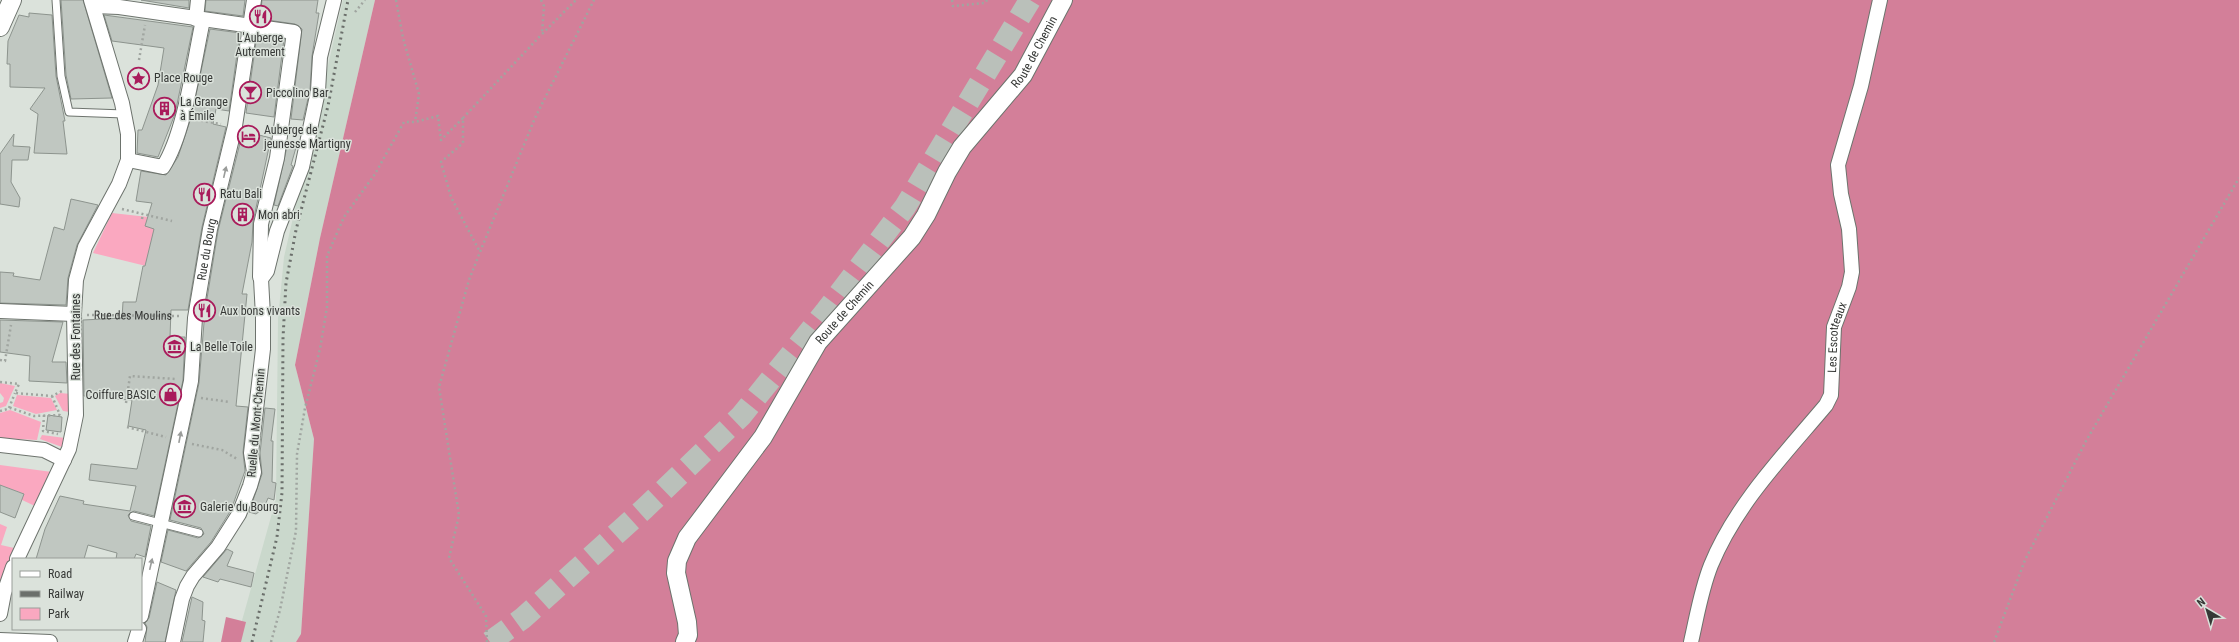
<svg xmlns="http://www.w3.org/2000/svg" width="2239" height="642" font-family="'Roboto Condensed',sans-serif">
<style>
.built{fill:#cad8cc}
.green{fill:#faa8c0}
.forest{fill:#d37f99}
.building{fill:#c0c7c1;stroke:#8d948e}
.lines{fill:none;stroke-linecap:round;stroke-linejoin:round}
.trunk-tunnel{stroke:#bac0ba;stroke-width:22;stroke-dasharray:22 11;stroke-linecap:butt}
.service-casing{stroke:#6d736d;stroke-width:9}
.minor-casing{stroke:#6d736d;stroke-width:16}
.tertiary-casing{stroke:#6d736d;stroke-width:20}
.path{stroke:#a0a5a0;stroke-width:2.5;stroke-dasharray:2 3;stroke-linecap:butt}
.service{stroke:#fff;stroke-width:7}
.minor{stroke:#fff;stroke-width:14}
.tertiary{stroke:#fff;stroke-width:18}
.rail{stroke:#6b6f6b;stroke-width:3;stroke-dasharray:2 4;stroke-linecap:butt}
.oneway{fill:#9a9c9a}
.labels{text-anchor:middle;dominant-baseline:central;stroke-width:3;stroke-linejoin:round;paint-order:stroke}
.poi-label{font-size:12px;fill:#363836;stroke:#dbe2db;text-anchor:start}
.street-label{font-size:12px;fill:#363836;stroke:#dbe2db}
</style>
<rect width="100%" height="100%" fill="#dbe2db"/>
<path class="built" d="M343,0h32l-55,238 -25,127 19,74 -13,196 -5,7h-60l40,-143 2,-180 6,-62z"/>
<path class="green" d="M112,213l36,4 7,12 -9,37 -53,-13z
M0,383l15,3 -9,20 -6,2v-5l3,-1 1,-4 -4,-5z
M60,393l11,1 -1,18 -7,-1 -8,-15z
M17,395l34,3 6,12 -21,4 -23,-8z
M10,410l31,12 -4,18 -37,-2v-25z
M42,435l23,3 -3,9 -22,-8z
M0,465l52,7 -17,34 -15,-7 2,-6 -22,-8z
M0,524l7,3 -6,18 13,3 -10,26 -4,17z"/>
<path class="forest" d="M375,0h1864v642h-1943l5,-8 13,-195 -19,-74 25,-127z
M226,617l20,5 -5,20h-20z"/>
<path class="building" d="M61,0h22l29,98 -41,1 -5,-24z
M141,0h48v8z
M206,0h39l-2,16 -38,-5z
M262,0h56l-2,13h3l-7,43 -2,34 -7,30 -12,-1 11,-90 -7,-5 -35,-5z
M29,13l23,2 4,61 9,45h-2l4,33 -33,-1 4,-39 -8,-5 15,-21 -35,-1v-23h-3l1,-23 11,-26 10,2z
M104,15l89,12 -18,87 -17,43 -21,-4 1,-23h4l16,-45 6,-37 -52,-7z
M210,29l30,4 -11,78 -13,-2 -3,15 13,3 -24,100 -14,83h-17l-1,27h15l-2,43 -29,136 -20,-5 -6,4 3,6 20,5 -6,31 -9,-3 -2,5h-18l1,-6 -29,-8 -4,14h-48l9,-30 15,-33 24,5 -1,3 47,7 6,-25 -47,-6 2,-16 46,5 9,-39 -18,-4 4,-26 -41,-2 1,-2h-8l-1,-76 39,-2 1,-16h13l7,-36h2l9,-37 -9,-3 7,-23 -16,-2 5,-30 25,4 12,-18 13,-39z
M257,35l27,4 -10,78 -28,-4z
M243,131l28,7 -18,84 -1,20 -10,52h5l-11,112 12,1 -5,45 2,19 -14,39 -20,32 -25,29 -25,-9 7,-32 30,8 6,-4 -3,-6 -31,-8 29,-137 6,-72 13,-80z
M14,134l-1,12 17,1 -2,13h-16l-1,22 9,16 -1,9 -19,-3v-50z
M288,142l9,2 -6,21 2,1 -15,40 -4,-1z
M71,199l27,6 -21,40 -9,33 -2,27 -66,-2v-31l14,1 -1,3 27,4 14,-53 10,3z
M0,320l63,2 -11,40h14l1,21 -38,-2 1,-25 -30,-4z
M265,408l10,1 -4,32h2l-1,41 4,1 -2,17 -6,-2 -4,10 -8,6 -7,-2 13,-38 -2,-21z
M48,415l14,2 -1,15 -15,-2z
M0,485l24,9 -9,24 -15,-6z
M227,549l6,3 -6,14 27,7 -3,14 -31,-8 -2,3 -15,-5z
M157,582l19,8 -11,52h-20l2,-15 -2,-4 4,-5z
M192,597l11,5 -1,18 3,1 -2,21h-21z"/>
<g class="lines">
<path class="trunk-tunnel" d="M490,642l33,-24 121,-109 97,-93 85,-105 79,-104 125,-207"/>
<defs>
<path id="service" d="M56,0l5,76 8,36 55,2
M133,516l66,17"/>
<g id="minor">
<path d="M94,6l25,1 175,25 -17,126 -16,66 -1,53"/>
<path d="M196,19l2,-19"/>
<path d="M128,160l35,7c22,-34 31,-106 40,-147"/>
<path d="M0,311l74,3"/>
<path d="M0,445l44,5 20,10"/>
<path d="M17,559l52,-110 7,-34 -2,-101 2,-34 9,-33 34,-63 9,-24v-26l-6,-31 -31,-103"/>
<path d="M0,614l4,-21 9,-26"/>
<path id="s2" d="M141,616l50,-235 4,-63 15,-89 25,-103 19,-126"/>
<path d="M0,640l50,2"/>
<path d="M135,642l4,-13"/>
<path d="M173,642l9,-43 5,-13 6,-10 25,-29 21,-33 11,-28 4,-14 -3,-19 12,-104v-33l-2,-37 6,-8 10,-40 25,-64 16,-76 2,-34 14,-57"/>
<path id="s3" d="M1691,642c6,-26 10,-52 20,-77 25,-61 73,-110 115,-160l5,-10 3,-68 15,-40 3,-15 -3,-43 -8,-35 -3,-29 23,-79 19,-86"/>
</g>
<g id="tertiary">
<path d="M0,27l12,-27"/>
<path id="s4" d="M685,642l3,-7 -1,-13 -11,-49 1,-12 10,-23 76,-101 55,-95 94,-105 14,-22 21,-43 15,-25 61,-72 40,-75"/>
</g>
</defs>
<use href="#service" class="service-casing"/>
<use href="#minor" class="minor-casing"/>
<use href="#tertiary" class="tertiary-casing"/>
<g class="path">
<path d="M396,0l7,38 16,56 -4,28"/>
<path d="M541,0l3,6 -2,28 34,-34"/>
<path d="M952,0l1,6 32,-3 2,-3"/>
<path d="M355,12l10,-12"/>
<path d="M139,60l6,-35"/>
<path d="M463,118l79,-84"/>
<path d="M196,120l25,4"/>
<path d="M122,209l50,12"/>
<path d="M142,219l1,-5"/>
<path id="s1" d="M87,315l93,1"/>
<path d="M0,360l5,1 6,-36"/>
<path d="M0,382l19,2 -4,9 37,3 10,-5"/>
<path d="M52,396l8,19"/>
<path d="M201,398l29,4"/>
<path d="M126,403l4,-27 46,3"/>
<path d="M9,408l6,-15"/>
<path d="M0,411l11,-3 23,8 27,-1"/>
<path d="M44,415l-1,16 15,3"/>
<path d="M127,427l39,10"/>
<path d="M192,444l30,6 15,9"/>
<path d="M271,642l9,-32 16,-79 1,-77 8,-46 15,-59 7,-42v-51l17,-39 31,-43 29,-52h11l23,-6 3,24 22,-22v25l-22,19 10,35 29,55"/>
<path d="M487,642l-1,-26 -37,-58 10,-43 -20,-128 30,-107 11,-28 55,-134 59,-118"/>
<path d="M1994,642l31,-82 61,-119 153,-263"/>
</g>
<use href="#service" class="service"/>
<use href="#minor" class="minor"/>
<use href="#tertiary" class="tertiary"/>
<path class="rail" d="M252,642l25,-105 5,-44 1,-155 3,-55 10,-53 32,-124 20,-106"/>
</g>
<defs><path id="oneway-solid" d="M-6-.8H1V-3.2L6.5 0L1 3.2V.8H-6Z"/></defs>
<g class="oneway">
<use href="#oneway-solid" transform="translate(225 172) rotate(-77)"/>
<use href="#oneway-solid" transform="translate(180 437) rotate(-79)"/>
<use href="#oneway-solid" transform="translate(151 564) rotate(-77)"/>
</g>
<defs>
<symbol id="restaurant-ring" viewBox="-11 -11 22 22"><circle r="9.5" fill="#dbe2db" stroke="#a91b5b" stroke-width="1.5"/><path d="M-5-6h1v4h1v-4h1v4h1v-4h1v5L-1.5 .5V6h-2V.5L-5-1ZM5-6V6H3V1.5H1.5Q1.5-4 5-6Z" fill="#a91b5b"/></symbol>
<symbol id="sight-ring" viewBox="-11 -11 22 22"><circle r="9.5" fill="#dbe2db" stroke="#a91b5b" stroke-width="1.5"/><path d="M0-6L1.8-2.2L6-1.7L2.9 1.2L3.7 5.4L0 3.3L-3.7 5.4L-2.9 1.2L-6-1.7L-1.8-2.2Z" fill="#a91b5b"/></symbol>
<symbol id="bar-ring" viewBox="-11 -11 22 22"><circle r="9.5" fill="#dbe2db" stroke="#a91b5b" stroke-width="1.5"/><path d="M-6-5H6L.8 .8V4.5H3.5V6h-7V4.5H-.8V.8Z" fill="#a91b5b"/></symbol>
<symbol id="building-ring" viewBox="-11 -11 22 22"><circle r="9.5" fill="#dbe2db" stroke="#a91b5b" stroke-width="1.5"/><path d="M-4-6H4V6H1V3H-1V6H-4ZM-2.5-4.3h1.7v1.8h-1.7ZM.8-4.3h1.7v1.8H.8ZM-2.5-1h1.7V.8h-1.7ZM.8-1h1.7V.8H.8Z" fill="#a91b5b"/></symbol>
<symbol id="hotel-ring" viewBox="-11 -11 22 22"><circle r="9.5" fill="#dbe2db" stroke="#a91b5b" stroke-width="1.5"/><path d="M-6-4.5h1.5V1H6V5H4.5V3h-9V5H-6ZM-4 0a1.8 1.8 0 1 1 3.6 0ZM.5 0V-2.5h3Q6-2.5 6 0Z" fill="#a91b5b"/></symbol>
<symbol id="museum-ring" viewBox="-11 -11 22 22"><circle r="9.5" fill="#dbe2db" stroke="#a91b5b" stroke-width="1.5"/><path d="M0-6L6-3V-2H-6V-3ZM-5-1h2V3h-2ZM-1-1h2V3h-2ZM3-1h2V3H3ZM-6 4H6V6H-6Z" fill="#a91b5b"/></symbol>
<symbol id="shop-ring" viewBox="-11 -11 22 22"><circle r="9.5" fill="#dbe2db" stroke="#a91b5b" stroke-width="1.5"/><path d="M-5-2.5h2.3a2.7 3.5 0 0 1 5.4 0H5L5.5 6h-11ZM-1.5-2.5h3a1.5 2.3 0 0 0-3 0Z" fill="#a91b5b"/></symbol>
</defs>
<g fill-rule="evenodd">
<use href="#restaurant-ring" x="248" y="4" width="25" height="25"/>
<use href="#sight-ring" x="126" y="66" width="25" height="25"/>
<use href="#bar-ring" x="238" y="80" width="25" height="25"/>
<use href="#building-ring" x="152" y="96" width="25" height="25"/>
<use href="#hotel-ring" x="236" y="124" width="25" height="25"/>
<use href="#restaurant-ring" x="192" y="182" width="25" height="25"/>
<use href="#building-ring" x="230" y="202" width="25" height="25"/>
<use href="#restaurant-ring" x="192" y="298" width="25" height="25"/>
<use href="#museum-ring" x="162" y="334" width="25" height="25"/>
<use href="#shop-ring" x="158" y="382" width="25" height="25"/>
<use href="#museum-ring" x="172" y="494" width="25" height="25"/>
</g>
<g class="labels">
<g class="poi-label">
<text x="260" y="38" text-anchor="middle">L'Auberge<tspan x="260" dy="14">Autrement</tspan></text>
<text x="154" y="78">Place Rouge</text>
<text x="266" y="93">Piccolino Bar</text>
<text x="180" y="102">La Grange<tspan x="180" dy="14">à Émile</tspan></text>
<text x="264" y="130">Auberge de<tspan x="264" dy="14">jeunesse Martigny</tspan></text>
<text x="220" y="194">Ratu Bali</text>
<text x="258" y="215">Mon abri</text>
<text x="220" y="311">Aux bons vivants</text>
<text x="190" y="347">La Belle Toile</text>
<text x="156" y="395" text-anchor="end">Coiffure BASIC</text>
<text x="200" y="507">Galerie du Bourg</text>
</g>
<g class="street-label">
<text stroke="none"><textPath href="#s4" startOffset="708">Route de Chemin</textPath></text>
<text stroke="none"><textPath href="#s2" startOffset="373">Rue du Bourg</textPath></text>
<text stroke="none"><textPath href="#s4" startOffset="384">Route de Chemin</textPath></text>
<text stroke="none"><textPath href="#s1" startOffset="46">Rue des Moulins</textPath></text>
<text transform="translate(76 337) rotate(-90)">Rue des Fontaines</text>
<text stroke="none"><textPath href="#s3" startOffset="347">Les Escotteaux</textPath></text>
<text transform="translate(256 423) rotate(-85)">Ruelle du Mont-Chemin</text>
</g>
</g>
<rect x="12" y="558" width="130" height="72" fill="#dbe2db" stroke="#999e99"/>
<rect x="20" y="571" width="20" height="6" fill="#ffffff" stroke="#999e99"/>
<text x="48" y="578" font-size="12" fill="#363836">Road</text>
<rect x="20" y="591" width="20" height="6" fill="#6b6f6b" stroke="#999e99"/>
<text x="48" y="598" font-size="12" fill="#363836">Railway</text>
<rect x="20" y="608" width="20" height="12" fill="#faa8c0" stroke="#999e99"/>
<text x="48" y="618" font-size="12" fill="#363836">Park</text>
<g transform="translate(2207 610) rotate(322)" stroke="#dbe2db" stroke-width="3" paint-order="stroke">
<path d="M0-3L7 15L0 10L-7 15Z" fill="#363836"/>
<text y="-6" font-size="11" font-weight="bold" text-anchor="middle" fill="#363836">N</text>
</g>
</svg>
